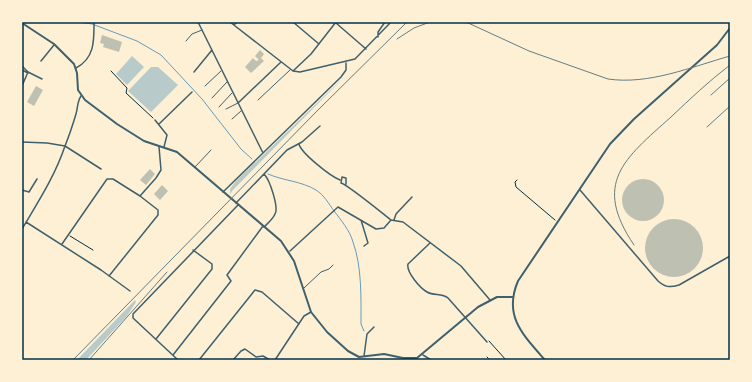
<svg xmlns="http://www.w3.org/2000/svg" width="752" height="382" font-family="Roboto,sans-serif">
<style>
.green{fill:#b9caca}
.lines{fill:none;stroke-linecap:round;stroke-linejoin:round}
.stream{stroke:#669bbc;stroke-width:1}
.building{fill:#bec0b2}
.path{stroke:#003049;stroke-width:1}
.service{stroke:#3f606c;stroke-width:1}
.minor{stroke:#3f606c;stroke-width:1.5}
.tertiary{stroke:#3f606c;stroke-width:2}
.rail{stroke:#657d81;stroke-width:1}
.neatline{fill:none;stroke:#003049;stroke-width:1.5}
</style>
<rect width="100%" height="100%" fill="#fdf0d5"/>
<path class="green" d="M132,56l12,11 -17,18 -11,-11z
M151,67h7l20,18 -27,27 -23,-21z
M345,76l-113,115 -2,3v-5l6,-8z
M135,300l1,2 -9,14 -41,44h-9z"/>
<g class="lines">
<path class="stream" d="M79,22l13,2 45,17 24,14 41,44 39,50 11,10
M268,174c16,7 33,7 48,16 8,5 13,14 18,21 7,9 16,20 19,31 9,25 8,56 8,82l3,7"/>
</g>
<path class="building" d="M102,35l20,7 -3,10 -16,-5 1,-3 -4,-1z
M260,50l4,4 -3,4 3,3 -13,12 -6,-6 8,-9 3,3 3,-1 -4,-4z
M36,86l7,4 -9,16 -7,-4z
M150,169l5,5 -9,11 -6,-5z
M622 200a21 21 0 1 1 42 0a21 21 0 1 1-42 0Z
M162,185l6,6 -8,9 -6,-6z
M645 248a29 29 0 1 1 58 0a29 29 0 1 1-58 0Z"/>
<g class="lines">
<path class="path" d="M111,71l16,17 -1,5 27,25
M517,180l-2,2 1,5 39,33
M70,236l23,14
M489,341l17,19
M487,357l3,3"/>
<path class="service" d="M186,41l6,-7 10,-4
M205,86l16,-15
M212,98l15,-16
M258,100l32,-30
M219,107l13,-14
M226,109l12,-6
M232,119l9,-8
M195,167l16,-17
M304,288l17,-16 8,-3 4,-4"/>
<path class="minor" d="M198,22l65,131
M230,22l63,49 7,1 55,-13 36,-37
M293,22l26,22
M336,23l30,26
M234,25l3,-3
M378,37v-5l7,-10
M41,61l13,-16
M22,66l6,6 14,7
M76,68c19,-10 18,-28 18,-46
M22,70l6,3
M293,71l18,-17 25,-32
M194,72l18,-22
M22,86l6,-14
M238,103l43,-41
M155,120l12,15 -3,12
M159,124l33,-32
M22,142l25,1 18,3 36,23
M299,144c2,9 31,32 41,36
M264,174c6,6 15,34 11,40 -2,5 -7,9 -11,13
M346,184v-6l-4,-1 -1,6c7,2 41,30 50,37
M22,190l7,2 8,-13
M580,190l78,91c7,6 11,7 21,4l51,-29
M223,192l118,-115 5,-7v-7
M236,203l51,-53 15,-8 18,-16
M361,220l7,23 -4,3
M394,220l2,-6 16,-17
M26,222l75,48 29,21
M22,229c16,-27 33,-53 43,-83 4,-10 8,-22 11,-32 2,-7 1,-12 5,-18
M430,243l-22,21c-2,8 12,24 19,28 7,4 15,1 21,6l39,44
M62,244l45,-65h6l27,17 16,-18 5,-8 -2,-23
M290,251l48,-44 38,22 8,-1 7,-8 12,2 58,44 29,34
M109,276l49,-61v-5l-18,-14
M156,339l56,-70v-5l-19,-14
M173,355l58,-74 -4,-6 36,-49
M423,355l8,5
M364,356l3,-22 7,-7
M412,359v1
M178,360l-45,-42v-4l105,-109
M199,360l56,-70 7,2 37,32
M233,360l8,-9 4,-2 11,8 7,-1 7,4
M275,360l29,-44 7,-4"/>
<path class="tertiary" d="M22,23l32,21 20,20 3,9 1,17 7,10 32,24 27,17 33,11 104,89 13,20 17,51 16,20 21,19 11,6 25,-3 19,4h14l61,-51 19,-10h15
M545,360c-22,-25 -42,-44 -27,-79l92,-137 24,-25 83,-74 13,-17"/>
<path class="rail" d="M466,22l63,29 79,28c41,6 83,-12 122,-23
M397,39l17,-11 16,-6
M711,95l19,-17
M707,127l23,-21
M634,245c-42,-62 -10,-86 37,-128 19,-18 38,-36 59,-52
M73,360l244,-249 90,-89
M89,360l78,-88"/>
</g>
<rect width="752" height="382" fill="none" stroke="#fdf0d5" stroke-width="46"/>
<rect x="23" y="23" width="706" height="336" class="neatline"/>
</svg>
